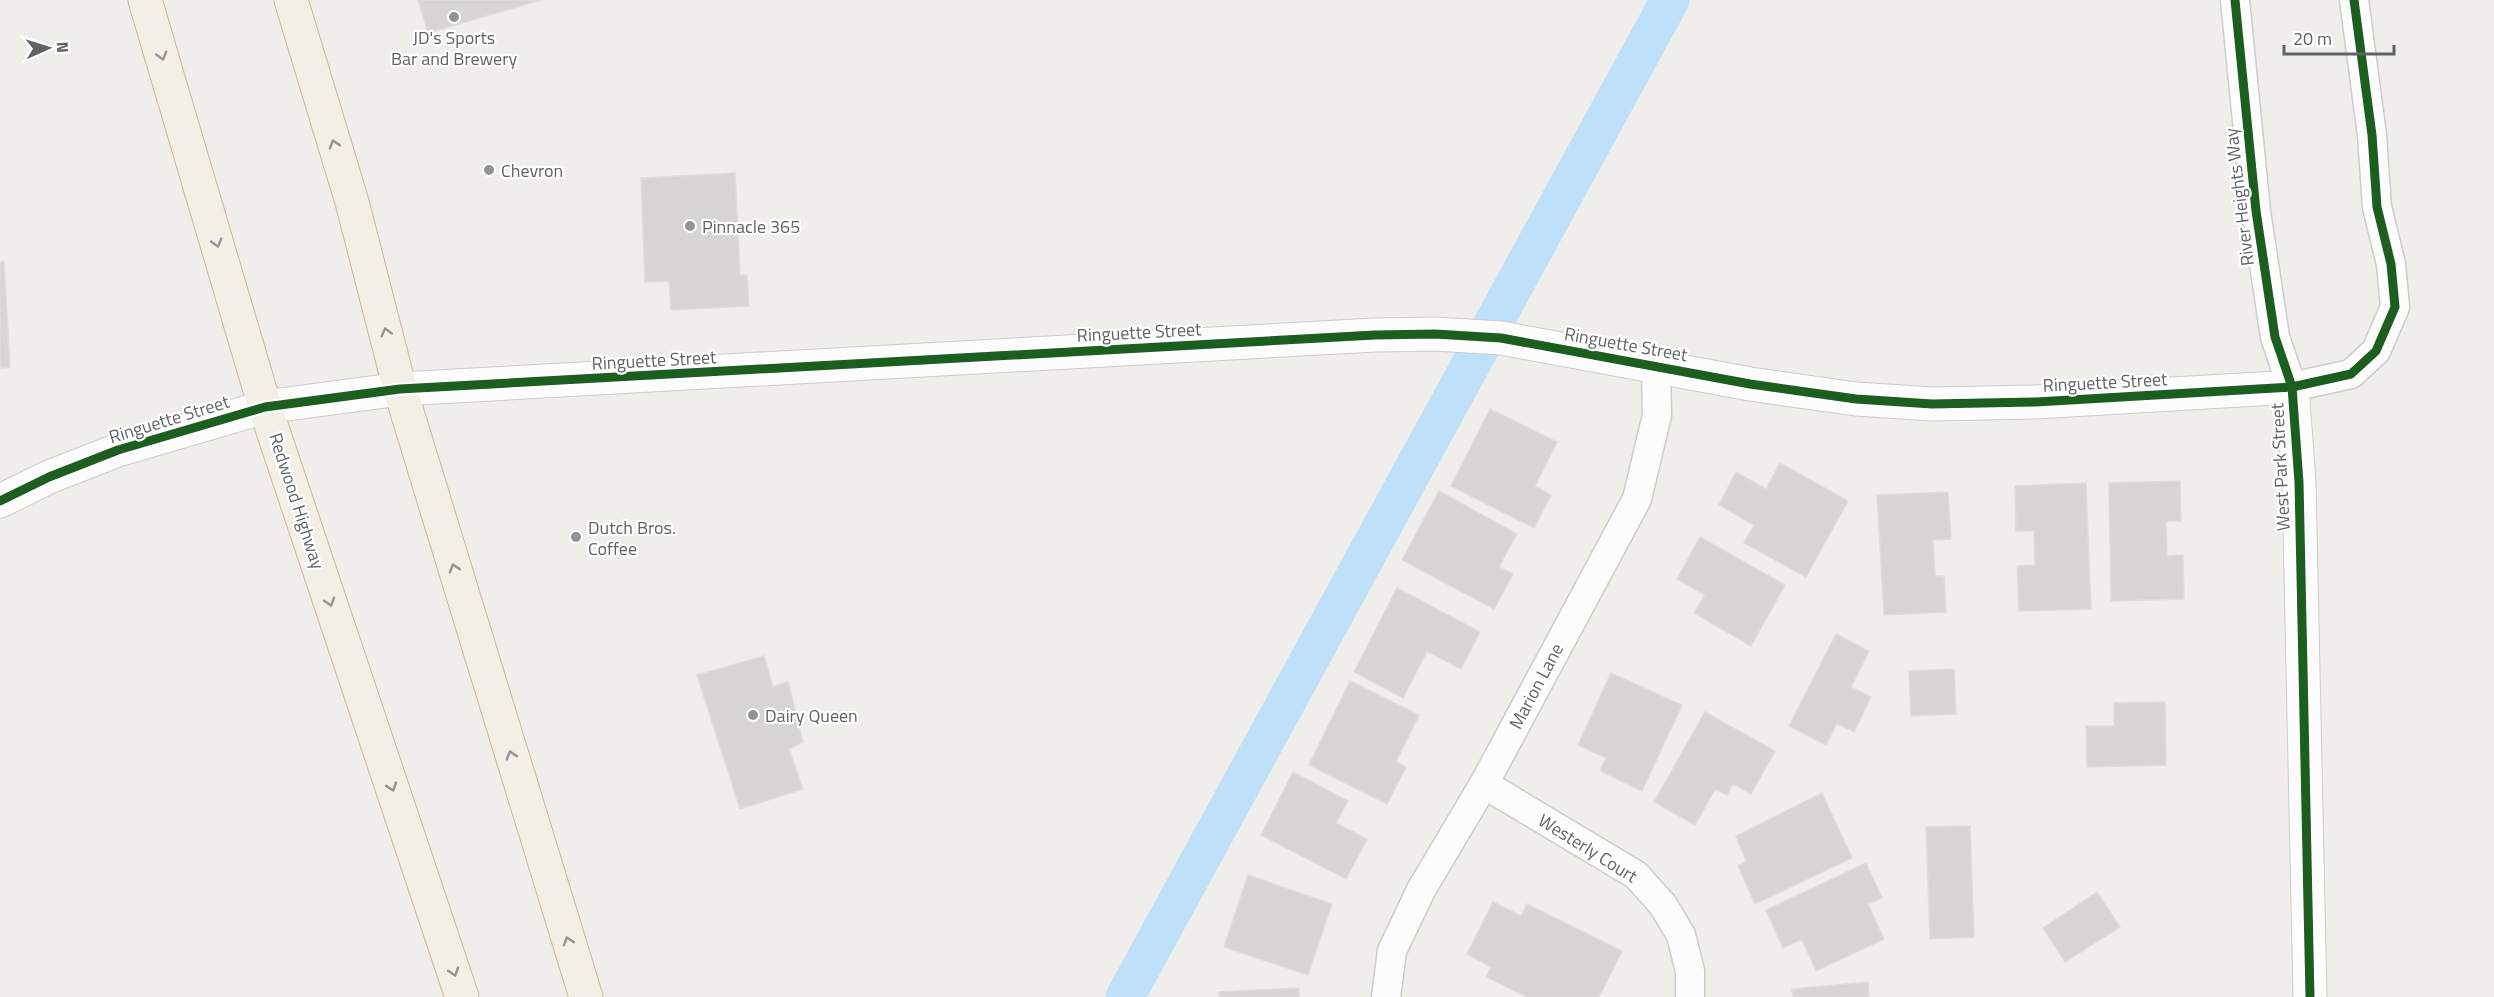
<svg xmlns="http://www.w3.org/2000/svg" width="2494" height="997" font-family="'Titillium Web',sans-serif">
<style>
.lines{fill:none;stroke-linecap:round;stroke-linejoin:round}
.canal{stroke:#bfe0f9;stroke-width:39}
.building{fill:#d6d5d3;stroke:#deddd9;stroke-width:1.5}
.minor-casing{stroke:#cbcccc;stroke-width:31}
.tertiary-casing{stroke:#cbcccc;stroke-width:35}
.trunk-casing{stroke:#c8b996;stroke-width:35}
.minor{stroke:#fdfcfc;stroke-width:28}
.tertiary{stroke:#fdfcfc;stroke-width:33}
.trunk{stroke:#f2f0e6;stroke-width:33}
.cycleway-casing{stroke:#fff;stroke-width:13}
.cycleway{stroke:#1b5e20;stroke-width:9}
.oneway{stroke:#929494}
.poi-dot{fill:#919496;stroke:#fff;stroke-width:2}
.labels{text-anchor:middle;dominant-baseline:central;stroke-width:4.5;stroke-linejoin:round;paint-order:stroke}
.poi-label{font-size:18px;fill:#5f6368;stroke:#fff;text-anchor:start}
.street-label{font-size:18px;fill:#5f6368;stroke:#fff}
</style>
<rect width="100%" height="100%" fill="#efeeea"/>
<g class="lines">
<path class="canal" d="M1125,997l545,-997"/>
</g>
<path class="building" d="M418,0h123l-113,33z
M735,173l5,102h7l2,31 -78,4 -2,-29 -24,1 -4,-104z
M0,262h4l6,105 -10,1z
M1490,409l67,33 -22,44 16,9 -17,33 -83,-42z
M1780,463l68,38 -42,76 -62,-34 10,-18 -35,-20 17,-33 30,17z
M2180,481l1,40h-15l1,35 16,-1 1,44 -73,2 -2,-118z
M2086,483l5,126 -72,2 -2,-45 18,-1 -1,-34h-18l-1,-45z
M1439,491l78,43 -18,33 14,7 -19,35 -92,-49z
M1948,492l3,47 -18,1 2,36h9l2,36 -62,3 -7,-120z
M1700,537l85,48 -34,61 -57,-33 11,-18 -28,-16z
M1397,588l83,44 -19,37 -34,-18 -24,47 -49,-26z
M1836,634l33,17 -18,36 20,10 -17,35 -17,-9 -11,22 -37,-19z
M764,656l9,31 15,-6 15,61 -14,7 14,40 -63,20 -43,-134z
M1954,669l2,45 -45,2 -2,-45z
M1611,673l71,32 -40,86 -42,-20 6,-13 -28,-13z
M1350,681l69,34 -23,47 10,5 -19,37 -78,-39z
M2165,702l1,63 -79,2 -1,-41h28v-23z
M1705,712l70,39 -24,43 -18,-10 -6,11 -12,-6 -20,36 -41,-23z
M1293,772l55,29 -12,22 31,16 -21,40 -85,-44z
M1822,793l30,65 -97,46 -17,-38 8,-5 -10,-25z
M1970,826l4,111 -44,2 -4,-112z
M1866,863l16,35 -14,6 16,35 -68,32 -14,-32 -19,9 -17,-38z
M1248,875l84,29 -24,71 -84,-28z
M2097,892l23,35 -55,35 -22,-34z
M1493,902l28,14 6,-12 95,47 -23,46h-72l-41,-20 5,-10 -24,-13z
M1868,982l1,15h-76l-1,-8z
M1299,988v9h-80v-5z"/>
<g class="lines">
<defs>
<path id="minor" d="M2235,0l21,211 19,126 17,50 59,-13 25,-23 19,-44 -4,-43 -14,-57 -5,-72 -18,-135
M1484,784l152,91 27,30 18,30 9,36v26
M1386,997l6,-46 29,-61 63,-106 153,-285 20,-84 -1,-49"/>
<path id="tertiary" d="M0,501l49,-24 69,-27 147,-43 135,-18 975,-54 60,-1 66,4 249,46 106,15 76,5 104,-2 256,-15 7,95 11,515"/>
<path id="trunk" d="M145,0l120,407 197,590
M291,0l61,202 48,187 186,608"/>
</defs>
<use href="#minor" class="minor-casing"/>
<use href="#tertiary" class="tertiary-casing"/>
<use href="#trunk" class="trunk-casing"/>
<use href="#minor" class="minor"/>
<use href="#tertiary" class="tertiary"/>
<use href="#trunk" class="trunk"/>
<defs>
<path id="cycleway" d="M2235,0l21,211 19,126 17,50 7,95 11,515
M0,501l49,-24 69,-27 147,-43 135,-18 975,-54 60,-1 66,4 249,46 106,15 76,5 104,-2 256,-15 59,-13 25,-23 19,-44 -4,-43 -14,-57 -5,-72 -18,-135"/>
</defs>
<use href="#cycleway" class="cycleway-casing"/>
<use href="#cycleway" class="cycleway"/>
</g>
<defs><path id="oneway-chevron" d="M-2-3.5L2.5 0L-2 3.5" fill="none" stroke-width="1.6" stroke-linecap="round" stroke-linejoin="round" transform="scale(1.5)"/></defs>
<g class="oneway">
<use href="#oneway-chevron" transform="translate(162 56) rotate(74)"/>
<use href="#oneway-chevron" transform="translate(334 144) rotate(-107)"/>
<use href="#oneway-chevron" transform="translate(217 243) rotate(74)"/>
<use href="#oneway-chevron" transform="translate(386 332) rotate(-105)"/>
<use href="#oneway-chevron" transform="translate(454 568) rotate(-107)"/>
<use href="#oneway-chevron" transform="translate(330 602) rotate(72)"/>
<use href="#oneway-chevron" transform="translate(511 755) rotate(-107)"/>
<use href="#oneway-chevron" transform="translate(392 787) rotate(72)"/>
<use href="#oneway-chevron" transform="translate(568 941) rotate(-107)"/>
<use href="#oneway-chevron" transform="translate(454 972) rotate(72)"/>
</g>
<g class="poi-dot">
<circle cx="454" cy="17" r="6"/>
<circle cx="489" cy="170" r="6"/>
<circle cx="690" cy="226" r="6"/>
<circle cx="576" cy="537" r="6"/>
<circle cx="753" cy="715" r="6"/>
</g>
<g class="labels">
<g class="poi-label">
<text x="454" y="37" text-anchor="middle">JD's Sports<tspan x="454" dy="21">Bar and Brewery</tspan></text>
<text x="501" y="170">Chevron</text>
<text x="702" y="226">Pinnacle 365</text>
<text x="588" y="527">Dutch Bros.<tspan x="588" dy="21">Coffee</tspan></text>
<text x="765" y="715">Dairy Queen</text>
</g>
<g class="street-label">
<text transform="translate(2239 197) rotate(-97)">River Heights Way</text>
<text transform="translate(1139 332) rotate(-3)">Ringuette Street</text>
<text transform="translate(1626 344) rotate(10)">Ringuette Street</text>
<text transform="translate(654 360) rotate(-3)">Ringuette Street</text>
<text transform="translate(2105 382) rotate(-3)">Ringuette Street</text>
<text transform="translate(169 419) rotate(-17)">Ringuette Street</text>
<text transform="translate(2280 467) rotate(-93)">West Park Street</text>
<text transform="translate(297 501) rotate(72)">Redwood Highway</text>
<text transform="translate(1536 686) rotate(-62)">Marion Lane</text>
<text transform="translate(1588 848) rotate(32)">Westerly Court</text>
</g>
</g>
<g transform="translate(48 48) rotate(87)" stroke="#ffffff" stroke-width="4.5" paint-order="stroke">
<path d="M0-4.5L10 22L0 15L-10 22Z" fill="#5f6368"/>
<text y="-9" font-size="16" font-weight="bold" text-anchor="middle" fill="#5f6368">N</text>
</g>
<path d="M2284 45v9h110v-9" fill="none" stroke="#5f6368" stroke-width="3"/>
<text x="2293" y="45" font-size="18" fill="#5f6368" stroke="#ffffff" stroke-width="4.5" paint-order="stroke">20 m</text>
</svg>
